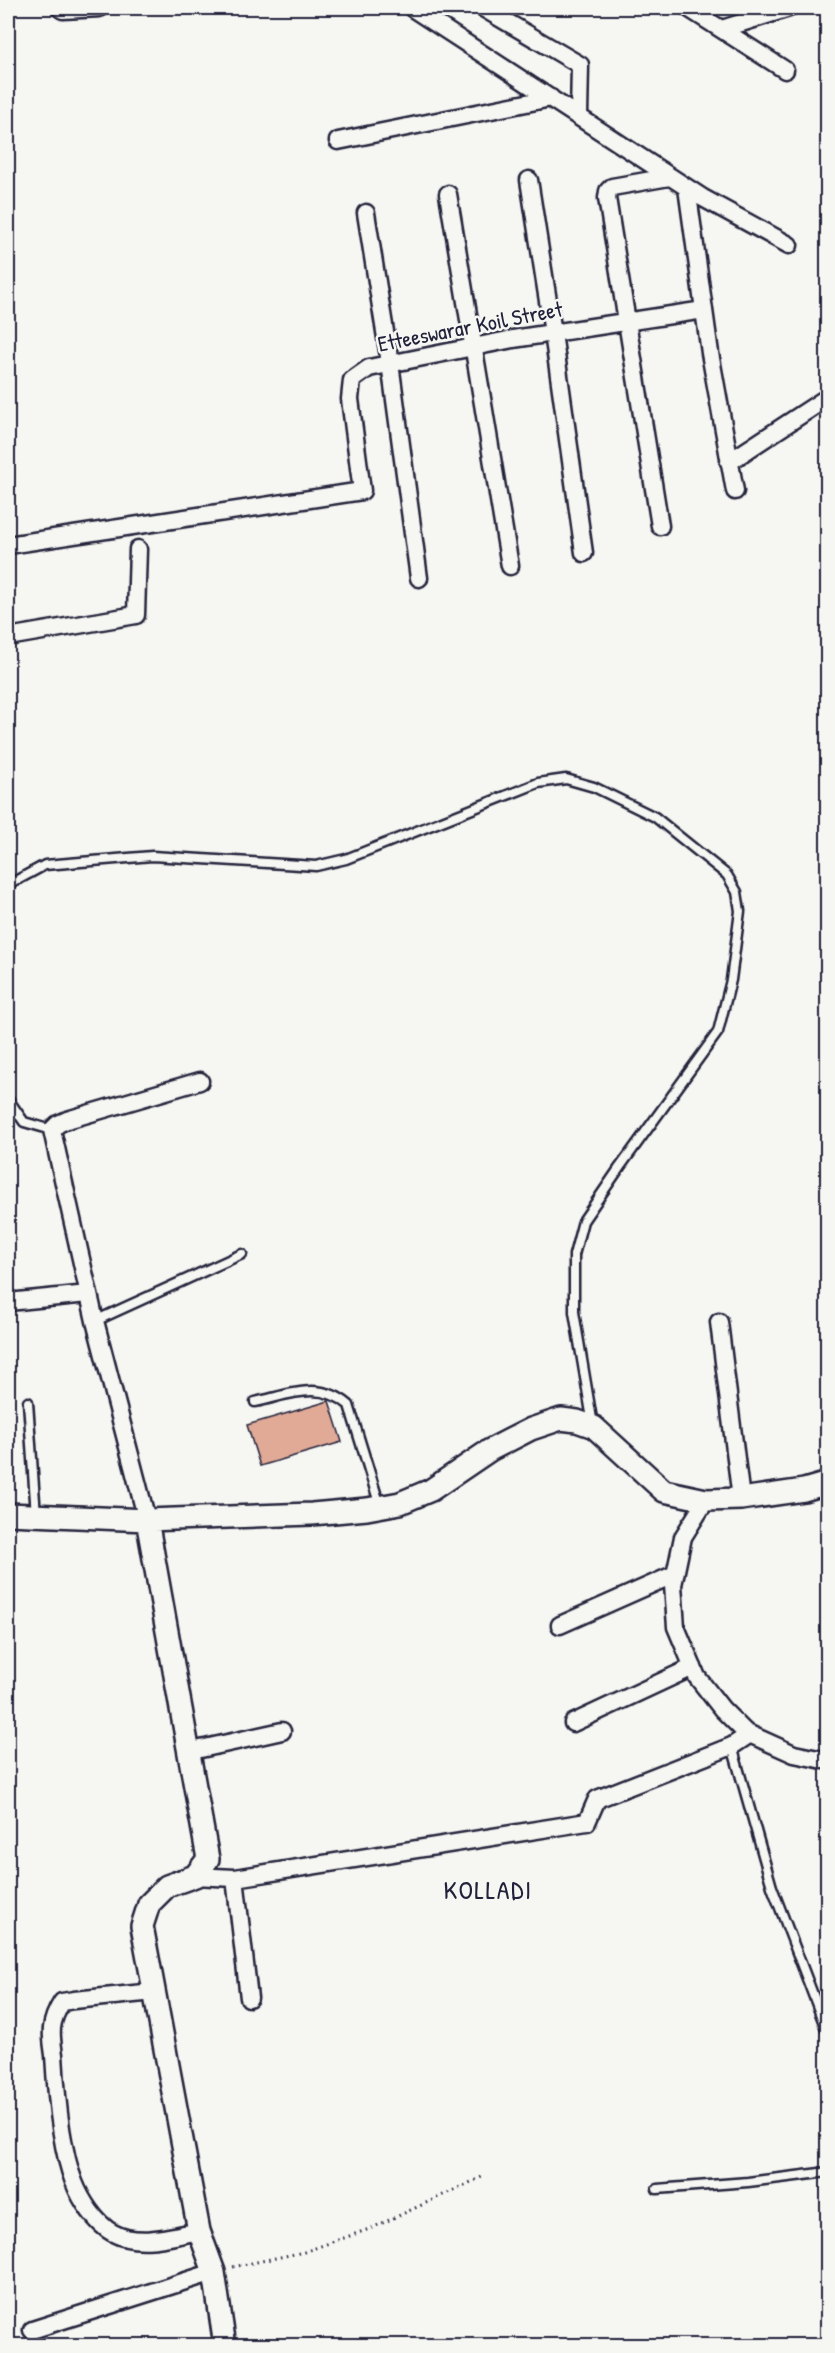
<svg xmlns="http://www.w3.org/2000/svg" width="835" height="2353" font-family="'Patrick Hand',sans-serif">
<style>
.building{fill:#e1aa97;stroke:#22223b;stroke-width:1.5}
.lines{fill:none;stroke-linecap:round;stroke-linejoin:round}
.service-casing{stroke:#22223b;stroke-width:13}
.minor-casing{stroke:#22223b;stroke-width:21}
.tertiary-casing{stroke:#22223b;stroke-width:26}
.path{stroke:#22223b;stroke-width:3;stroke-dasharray:1.5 4.5;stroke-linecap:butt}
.service{stroke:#f6f6f2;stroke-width:8}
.minor{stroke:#f6f6f2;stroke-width:16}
.tertiary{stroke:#f6f6f2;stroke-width:21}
.labels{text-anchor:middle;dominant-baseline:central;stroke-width:5;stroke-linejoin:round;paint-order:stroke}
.street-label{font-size:22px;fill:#22223b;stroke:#f6f6f2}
.quarter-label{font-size:26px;letter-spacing:1.5px;fill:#22223b;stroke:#f6f6f2}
</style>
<rect width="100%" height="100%" fill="#f6f6f2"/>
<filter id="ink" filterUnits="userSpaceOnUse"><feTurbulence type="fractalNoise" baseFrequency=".0167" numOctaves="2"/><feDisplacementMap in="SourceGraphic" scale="12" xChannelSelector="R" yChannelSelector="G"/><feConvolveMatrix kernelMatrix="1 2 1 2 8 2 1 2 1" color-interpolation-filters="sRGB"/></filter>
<g filter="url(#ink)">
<path class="building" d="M329,1401l13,41 -82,24 -13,-41z"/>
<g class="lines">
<defs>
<path id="service" d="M8,885l37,-20 107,-9 164,10 30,-7 192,-76 28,-4 28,8 61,30 72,58 10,17 3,19 -9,69 -13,52 -98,135 -37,54 -9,34v57l19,113
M8,1099l16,23 28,8
M95,1321l147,-67
M28,1402l8,113
M255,1402c34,-7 64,-22 94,3l31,101
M732,1746l40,141 56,147
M657,2189l91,-7 80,-10"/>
<path id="minor" d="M60,8l3,2 37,-2
M412,8l291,190 86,47
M483,8l97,57 -1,51
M688,8l97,62
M722,29l67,-21
M338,141l213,-43
M529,180l24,153 31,220
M687,188l23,165 25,138
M448,194l62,372
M366,213l24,150 29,215
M729,462l99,-65
M660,526l-53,-328 1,-7 4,-4 57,-10
M8,545l354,-54 -12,-92 2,-19 17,-12 144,-29 191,-29
M8,637l128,-22 2,-66
M8,1302l80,-8
M719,1322l22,177
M706,1500l-23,37 -10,48 3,42 21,50 25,32 23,23 49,22 34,7
M147,1520l-52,-199 -43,-191 6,-6 9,-4 133,-39
M560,1625l115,-51
M573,1723l120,-56
M187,1752l95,-21
M194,1876l41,2 352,-56 10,-23 135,-53 18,-12
M235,1878l14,120
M154,1992l-80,8 -12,2c-5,8 -9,16 -10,26 -1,9 1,19 2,27 2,36 7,94 20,127 7,18 22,42 39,51 26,14 59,3 86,-2
M32,2330l182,-58"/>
<path id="tertiary" d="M8,1514l139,6 165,-6 55,-5 33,-6 31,-13 59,-40 41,-21 30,-10 16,2 17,6 70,64 42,9 35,-1 63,-9 24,-7
M147,1520l61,339 -13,17 -28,10 -18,18 -7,22 57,305 15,41 11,74"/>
</defs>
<use href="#service" class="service-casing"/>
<use href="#minor" class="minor-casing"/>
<use href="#tertiary" class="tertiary-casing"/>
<path class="path" d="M233,2267l71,-15 68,-24 112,-52"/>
<use href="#service" class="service"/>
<use href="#minor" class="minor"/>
<use href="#tertiary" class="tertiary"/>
</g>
</g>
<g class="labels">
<g class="street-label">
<text transform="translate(470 326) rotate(-11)">Etteeswarar Koil Street</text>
</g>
<g class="quarter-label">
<text x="488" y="1889">KOLLADI</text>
</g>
</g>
<rect width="835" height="2353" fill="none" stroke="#f6f6f2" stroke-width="30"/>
<rect x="15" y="15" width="805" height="2323" fill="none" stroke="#22223b" stroke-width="2" filter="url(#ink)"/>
</svg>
